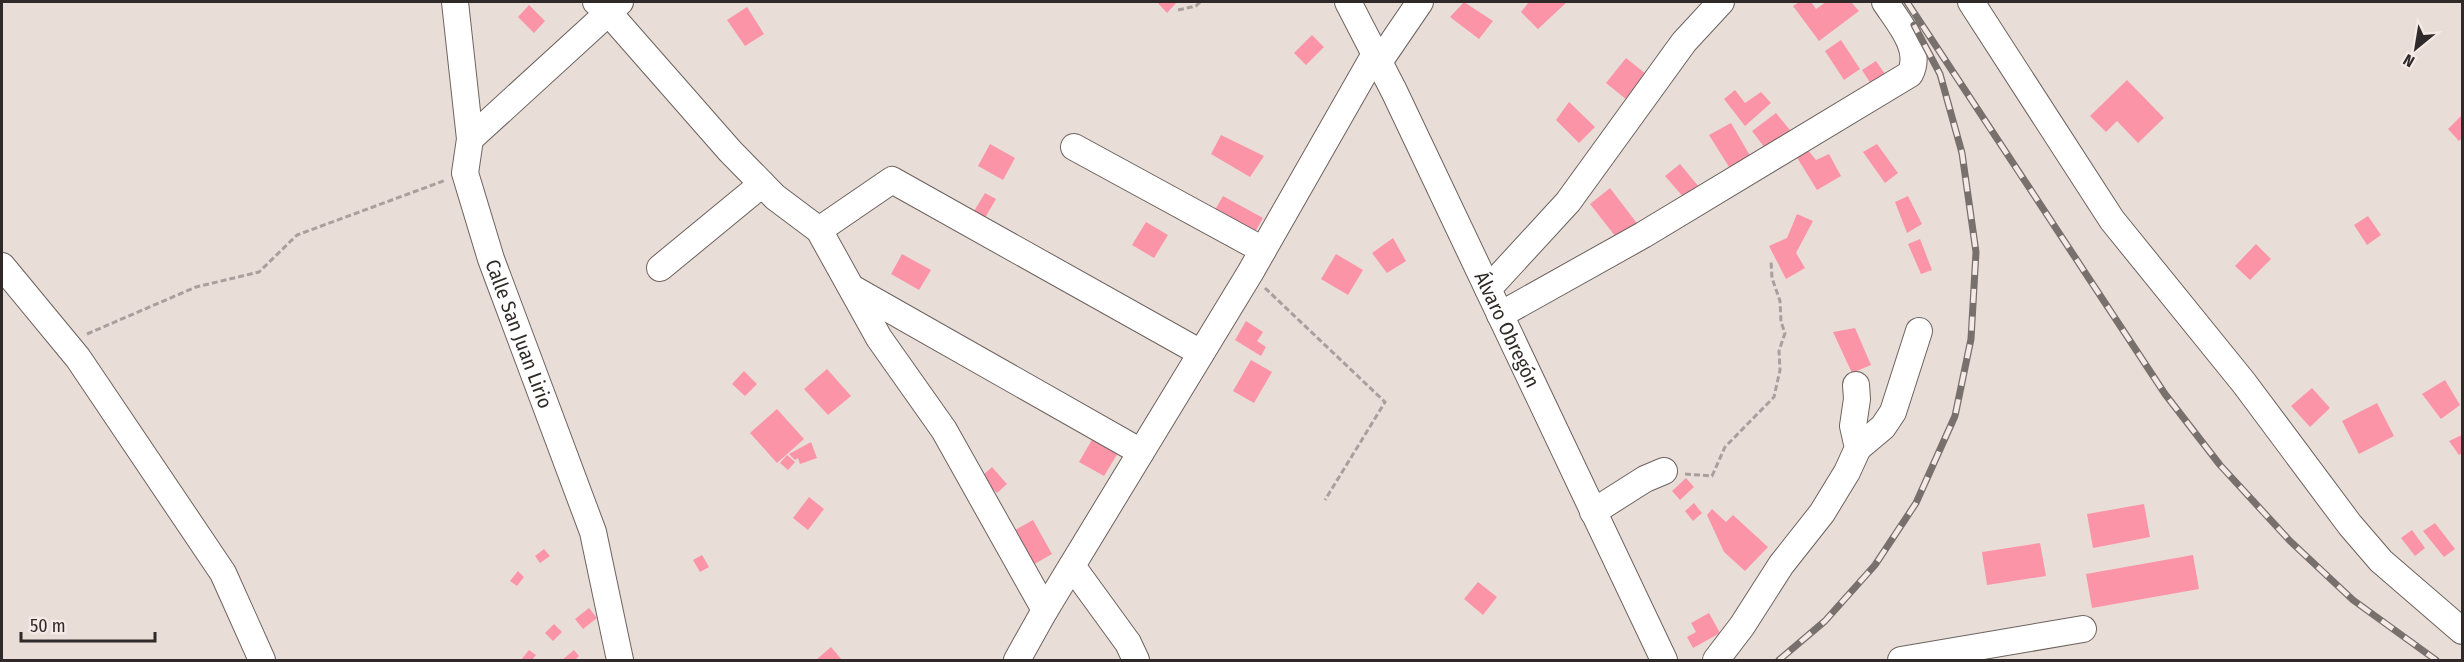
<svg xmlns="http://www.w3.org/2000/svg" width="2464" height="662" font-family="'Fira Sans Condensed',sans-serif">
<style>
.building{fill:#fc94a8}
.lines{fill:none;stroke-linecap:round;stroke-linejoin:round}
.minor-casing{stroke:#6c625e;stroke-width:28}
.path{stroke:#a99f9c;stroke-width:3;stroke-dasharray:6 3;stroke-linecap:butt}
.minor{stroke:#fff;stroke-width:26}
.rail-casing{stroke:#78706d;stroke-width:7}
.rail{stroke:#f6eae6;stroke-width:4.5;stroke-dasharray:14;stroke-linecap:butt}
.labels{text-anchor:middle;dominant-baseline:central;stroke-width:4.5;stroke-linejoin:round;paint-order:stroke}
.street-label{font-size:20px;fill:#2f2a29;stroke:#f6eae6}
</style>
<rect width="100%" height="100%" fill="#e9ddd8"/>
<path class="building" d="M1157,2h20l-10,11z
M1464,2l29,19 -14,18 -29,-22z
M1529,2h38l-29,27 -17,-17z
M1799,2h12l5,7 10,-7h25l8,9 -40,30 -26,-35z
M529,5l16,16 -11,12 -16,-16z
M747,7l17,27 -19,12 -18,-26z
M1312,35l12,12 -18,18 -12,-12z
M1841,40l19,29 -16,11 -19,-29z
M1626,58l20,16 -19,26 -21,-17z
M1876,61l11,16 -14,10 -11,-17z
M2127,80l37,38 -26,25 -21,-22 -11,11 -16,-16z
M1735,90l10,13 16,-11 10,11 -26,23 -21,-27z
M1569,102l26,25 -16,16 -23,-23z
M1776,113l14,17 -25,18 -13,-17z
M2461,116l1,22 -3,3 -11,-12z
M1731,123l21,36 -21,11 -22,-35z
M1221,135l43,21 -14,21 -39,-23z
M990,144l25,14 -12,22 -25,-14z
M1877,144l21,29 -13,10 -22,-31z
M1806,148l10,12 13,-6 12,22 -24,14 -21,-34z
M1680,164l19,23 -14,12 -20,-23z
M1610,188l29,38 -20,15 -29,-37z
M985,193l11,6 -14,24 -11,-7z
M1223,196l40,22 -12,21 -40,-22z
M1908,196l14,28 -15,9 -12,-31z
M1797,214l16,7 -17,32 9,15 -19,11 -17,-33 18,-8z
M2368,216l13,19 -14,10 -13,-20z
M1146,222l22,13 -14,23 -22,-13z
M1393,238l13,23 -19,12 -15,-20z
M1920,239l12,31 -11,4 -13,-30z
M2256,244l15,15 -21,21 -15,-14z
M902,254l29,16 -12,20 -28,-16z
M1336,254l27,16 -15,25 -27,-16z
M1246,321l17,11 -6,9 9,6 -5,9 -26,-16z
M1855,328l16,37 -19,8 -19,-41z
M1251,360l21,12 -18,31 -21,-12z
M827,369l24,27 -23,19 -24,-26z
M744,371l13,13 -12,12 -13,-12z
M2445,380l15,25 -19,14 -19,-25z
M2312,388l18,20 -20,19 -19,-21z
M2377,403l17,33 -35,18 -17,-33z
M777,409l27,30 -27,24 -27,-30z
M2462,435v18l-3,2 -10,-14z
M1093,438l25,15 -14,23 -25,-14z
M811,442l6,16 -17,6 -2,-6 -3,2 -6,-6z
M787,455l8,7 -7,8 -8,-7z
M992,467l15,17 -10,9 -16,-16z
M1686,478l8,9 -14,13 -8,-9z
M809,497l15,12 -16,21 -15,-12z
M1694,503l8,10 -9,8 -8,-10z
M2144,504l6,33 -57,11 -6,-34z
M1712,509l14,13 7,-7 35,32 -23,24 -21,-19 -17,-37z
M1033,520l19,34 -23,13 -19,-34z
M2435,523l20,26 -11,8 -21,-26z
M2412,530l13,18 -10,8 -14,-18z
M2040,543l6,33 -59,9 -5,-33z
M544,549l6,7 -10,7 -5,-7z
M702,555l7,12 -9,5 -7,-12z
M2193,555l6,34 -107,19 -6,-34z
M518,571l6,6 -7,9 -7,-5z
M1478,582l19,15 -14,18 -19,-16z
M589,608l8,10 -14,11 -8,-10z
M1709,613l11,20 -27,15 -6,-11 9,-5 -5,-9z
M554,624l8,8 -9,9 -8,-8z
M831,647l11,13h-26z
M529,650l7,5 -4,5h-11z
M574,650l5,6 -4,4h-13z"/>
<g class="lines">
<defs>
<g id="minor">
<path id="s1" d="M455,2l15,137 -5,34 26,86 102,273 27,128"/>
<path d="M596,2l12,10 122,139 45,46 44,33 60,108 65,92 101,180"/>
<path id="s2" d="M1348,2l46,89 270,569"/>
<path d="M1971,2l141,218 132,163 106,142 31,36 81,70"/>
<path d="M1379,62l41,-60"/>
<path d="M470,139l150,-137"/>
<path d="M1074,147l189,103"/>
<path d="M819,230l73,-50 309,173"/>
<path d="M2,266l76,92 145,215 39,87"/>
<path d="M660,268l102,-84"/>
<path d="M852,288l289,164"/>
<path d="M1488,289l80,-87 116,-160 37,-40"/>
<path d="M1500,315l143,-80 267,-161c13,-25 -12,-52 -25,-72"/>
<path d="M1858,448l25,-21 10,-15 26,-81"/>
<path d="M1593,512l52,-33 19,-8"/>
<path d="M1072,566l56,77 8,17"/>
<path d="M1017,660l28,-50 205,-337 125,-219"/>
<path d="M1716,660l26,-34 39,-61 41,-52 25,-41 11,-24 -5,-22 4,-27 -1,-14"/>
<path d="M1901,660l182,-31"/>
</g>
</defs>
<use href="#minor" class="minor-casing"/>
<path class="path" d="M1178,10l18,-4 4,-4
M1265,288l120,114 -60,98
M87,334l109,-47 63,-15 38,-37 149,-55
M1685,474l27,2 13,-29 49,-50 6,-27 -1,-19 6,-18 -4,-11 -1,-21 -8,-23 -1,-17"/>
<use href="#minor" class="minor"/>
<defs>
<path id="rail" d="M1907,2l258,392 55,71 70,76 63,59 83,60
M1779,660l46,-39 50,-56 41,-62 39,-87 16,-77 5,-87 -14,-99 -22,-79 -26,-49"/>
</defs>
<use href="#rail" class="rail-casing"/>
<use href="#rail" class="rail"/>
</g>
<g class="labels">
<g class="street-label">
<text stroke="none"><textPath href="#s2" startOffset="364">Álvaro Obregón</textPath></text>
<text stroke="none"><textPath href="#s1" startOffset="342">Calle San Juan Lirio</textPath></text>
</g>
</g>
<rect width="2464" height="662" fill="none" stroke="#2f2a29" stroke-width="6"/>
<g transform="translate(2416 48) rotate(210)" stroke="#f6eae6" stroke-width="4.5" paint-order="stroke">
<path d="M0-4.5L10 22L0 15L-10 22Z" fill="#2f2a29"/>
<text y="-9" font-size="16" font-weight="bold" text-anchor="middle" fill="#2f2a29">N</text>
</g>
<path d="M21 632v9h134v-9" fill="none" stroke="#2f2a29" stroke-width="3"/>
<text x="30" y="632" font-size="18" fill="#2f2a29" stroke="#f6eae6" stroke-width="4.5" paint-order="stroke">50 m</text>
</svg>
